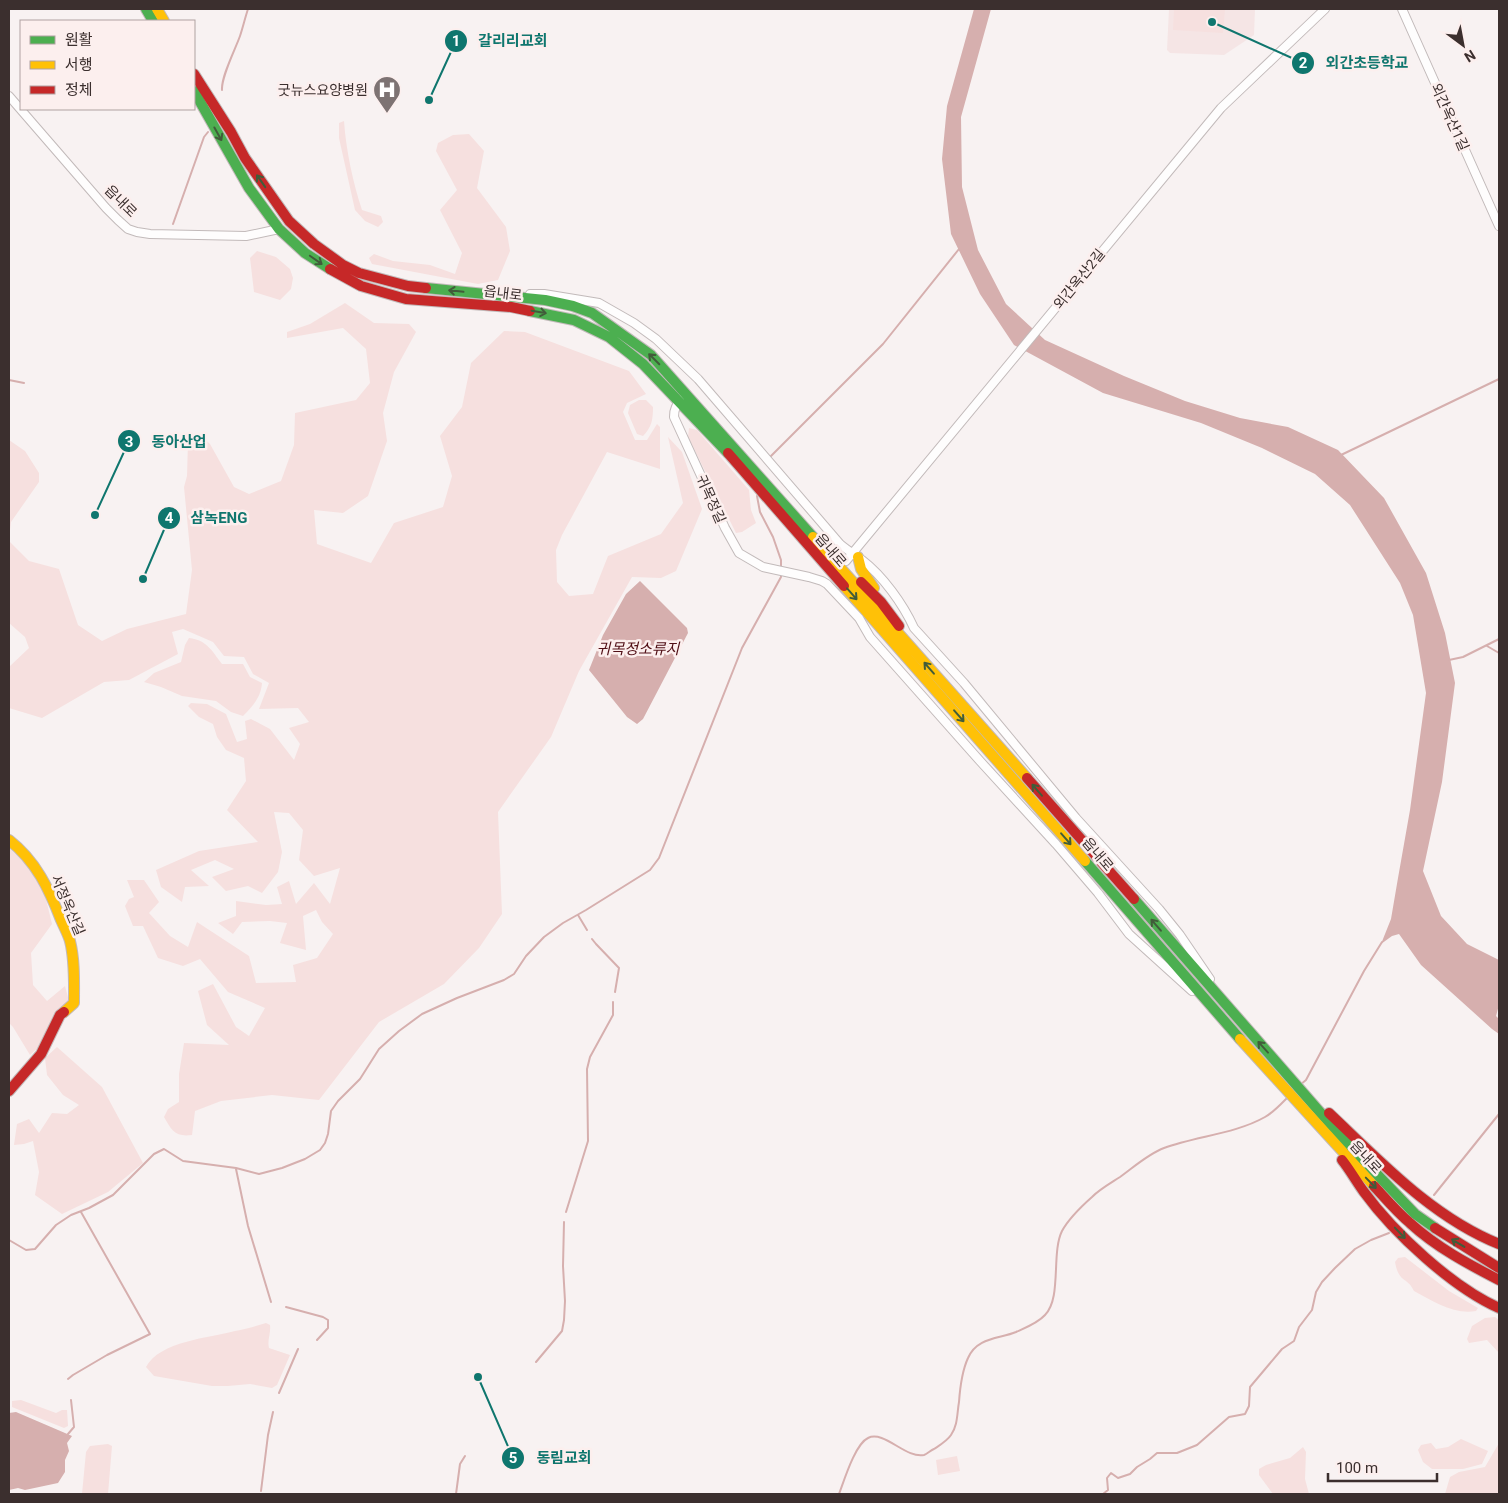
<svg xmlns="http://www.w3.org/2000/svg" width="1508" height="1503" font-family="Roboto,'Noto Sans KR',sans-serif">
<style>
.built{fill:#f5e5e5}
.green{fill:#f6e0df}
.water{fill:#d6afae}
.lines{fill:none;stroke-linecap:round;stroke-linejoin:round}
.stream{stroke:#d6afae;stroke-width:2}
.street-casing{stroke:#c2baba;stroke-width:10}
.fast-casing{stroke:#c2baba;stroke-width:12}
.slow-casing{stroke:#c2baba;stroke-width:12}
.jam-casing{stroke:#c2baba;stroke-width:12}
.street{stroke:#fefdfd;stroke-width:8}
.fast{stroke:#4caf50;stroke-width:10}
.slow{stroke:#ffc107;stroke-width:10}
.jam{stroke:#c62828;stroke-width:10}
.oneway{stroke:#415c3a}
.labels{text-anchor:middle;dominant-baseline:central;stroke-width:5;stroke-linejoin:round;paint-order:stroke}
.poi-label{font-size:14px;fill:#3b2f2e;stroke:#fcefee;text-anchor:end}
.street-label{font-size:14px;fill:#3b2f2e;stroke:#fcefee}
.water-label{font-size:15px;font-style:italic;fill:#500e15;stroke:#fcefee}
.leader{fill:none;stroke:#0f766e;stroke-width:2}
.callout-dot{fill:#0f766e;stroke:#fcefee;stroke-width:2}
.mark-label{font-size:15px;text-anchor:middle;font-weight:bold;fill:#fff}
.callout-label{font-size:15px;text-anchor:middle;font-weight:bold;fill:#0f766e;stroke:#fcefee;stroke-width:5;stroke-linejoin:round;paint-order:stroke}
</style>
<rect width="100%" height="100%" fill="#f8f2f2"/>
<path class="built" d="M1169,9h86l-1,26 -30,20 -54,-2 -3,-3z"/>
<path class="green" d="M1174,9h51l-2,24 -50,-3z
M344,121c2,29 9,62 18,89l19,6 2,6 -5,5 -13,-6 -10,-11 -16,-72v-15z
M469,134l15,17 -7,37 29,39 4,24 -12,29 -20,4 -106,-20 -3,-6 5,-4 19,7 37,4 25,9 7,-21 -22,-43 17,-20 -21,-39 2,-8 15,-8z
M257,251l19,6 14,12 3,9 -2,11 -11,11 -26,-8 -4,-34z
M345,303l29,20 35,1 7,8 -22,40 -11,41 4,28 -19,55 -25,17 -29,-3 3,34 54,19 23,-40 49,-16 9,-31 -12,-40 22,-29 9,-44 33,-32 21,1 104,39 17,23 -19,9 -4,9 12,28h12l10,-16 3,3v42l-53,-17 -45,83 -6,15 1,32 12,14 24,-2 15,-38 53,-22 22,-31 -15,-66 14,15 20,57 -26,62 -15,7 -29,-1 -53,94 -28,66 -53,75 4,102 -23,34 -35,36 -65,38 -60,78 -47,-5 -51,6 -26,10 -3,24c-17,2 -20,-4 -28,-18l4,-8 11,-7v-28l5,-31 45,2 -22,-20 -9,-34 15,-7 23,43 13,9 16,-28 -37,-16 -28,-33 -17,7 -25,-8 -15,-32h-10l-8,-20 4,-7 5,-2 -7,-17h17l15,22 -10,11 21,23 18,11 9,-25 52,34 7,27 40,-1 -3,-17 24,-7 16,-24 -11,-12 -6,-12 -13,6 3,34 -26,-7 7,-20 -17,-2 -28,1 -9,12 -15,-11 18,-7v-15l30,4 16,-1 -5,-17 12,-6 7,23 18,-21 16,21 10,-36 -26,8 -15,-16 4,-30 -14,-17 -15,-1 8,40 -4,20 -16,21 -14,-7 -22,5 -14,-14 22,-8 -19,-9 -24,10 18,16 -24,1 -3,15 -21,-15 -5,-17 43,-19 59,-9 -31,-32 19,-29 -2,-23 -18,-8 -9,-13 -4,-13 -14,-7 -11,-11 3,-3 16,1 19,10 11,28 10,-3 -2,-18 6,-2 19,10 24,31 6,-16 -11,-16 20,-6 -11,-14 -39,1 10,-26 -16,-9 -9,-17 -20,-1 -11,-14 -30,-13 -11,3 6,22 -49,26 -25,2 -62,36 -33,-10v-41l20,-19 -4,-11 -16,-14v-82l20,20 30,8 19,56 24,16 25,-12 59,-15 6,-44 -8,-83 3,-11 1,-34 11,-8 11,10 24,43 15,7 32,-13 13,-36 1,-32 61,-13 14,-17 -4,-34 -23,-21 -56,10v-6l23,-8z
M639,400h7l7,7c0,12 -1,20 -10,29l-6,-2 -9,-21 2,-8z
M689,428l8,2 52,60 2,20 5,13 -14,9 -6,1 -48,-96z
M9,440l16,11 14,22v9l-28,40 -2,16z
M189,638c18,2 23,13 33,26h21l7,13 12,6c-1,14 -9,23 -19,33l-12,-4 -15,-11 -34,-5 -21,-9 -17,-5 10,-9 27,-11 4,-17z
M9,848l19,18 17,29 7,29 -21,29 2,32 14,16 18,-15 4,15 -15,12 -14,33 -10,9 -17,-28 -4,-4z
M57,1047l45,40 41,76 -35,29 -46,22 -27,-19 4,-23 -6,-31 -9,3 -10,1 3,-21 12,-5 10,14 13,-20 15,1 12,-9 -16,-10 -16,-20 -2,-17z
M1405,1257l44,34 29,17 -2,3c-22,4 -43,-10 -62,-20 -7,-15 -15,-7 -19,-29l3,-4z
M1495,1317l4,3v33l-12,-13 -18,3 -2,-4 5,-13 13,-8z
M266,1323l4,2c1,9 -3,15 -1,23l21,7 -13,30 -5,3 -22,-4 -22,2h-16l-58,-10 -8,-9c14,-26 63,-29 89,-36 11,-2 21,-5 31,-8z
M21,1400l35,13 6,-3h5l1,16 -4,2 -52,-21v-6z
M1461,1439l27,12 -6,13 -19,5h-31l-9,-7 -5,-12 3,-5 10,-2 5,6 12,-2z
M1499,1443v51h-54l5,-17 9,-5 26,-5z
M108,1444l4,2 -4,48h-26l4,-42 4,-6z
M1303,1447l3,5 -1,27 4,15h-36l-14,-19v-6l7,-4 24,-7z
M957,1456l3,15 -22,4 -2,-15z"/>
<path class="water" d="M974,9h17l-30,108 1,70 16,63 28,54 39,36 79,36 61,25 55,17 48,9 50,23 46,48 42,75 19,60 10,50 -13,99 -19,89 18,45 26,28 32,16v45l-3,11 3,3v15l-7,-5 -71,-64 -22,-31 -7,2 -11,8 10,-25 7,-41 12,-68 16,-117 -13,-78 -13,-32 -50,-78 -35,-31 -53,-26 -61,-25 -98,-30 -89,-48 -34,-51 -29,-60 -9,-75 5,-53z
M640,581l47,47 1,5 -45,86 -6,5 -10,-7 -38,-47 14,-35 23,-41z
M16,1412l56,24 -5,7 2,8 -4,9v12l-7,11 -33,7 -7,-2 -9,2v-77z"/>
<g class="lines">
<path class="stream" d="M222,90c-1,-13 13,-40 18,-54 3,-9 5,-18 8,-27
M173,224l31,-87 4,-5
M9,380l15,3
M1341,455l158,-76
M771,456l112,-112 76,-95
M757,496l3,16 13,25 8,23v8
M1487,646l12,7
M1449,660l14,-3 36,-18
M578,915l9,15
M592,939l4,5 23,24 -4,24
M1300,1085l6,-5 58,-109 18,-29
M236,1169l12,57 23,76
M1434,1195l65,-81
M566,1212l22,-71 -1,-72 3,-12 23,-42v-13
M9,1240l17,10 9,-1 21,-24 15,-10 18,-7 24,-13 41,-41 10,-5 19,12 53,7 23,6 23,-6 23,-9 15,-9 5,-7 3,-9 3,-23 7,-10 22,-22 19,-30 20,-18 23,-17 35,-16 47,-18 10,-6 12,-18 18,-19 19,-14 23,-13 64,-40 9,-12 83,-210 39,-71v-4
M286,1307l37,10 5,3v8l-11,12
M536,1362l26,-31 2,-11 1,-19 -2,-35 1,-44
M68,1379l5,-4 34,-20 43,-21 -69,-122
M279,1393l19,-44
M68,1434l6,-7 -3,-27
M261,1491l7,-56 5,-23
M456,1494l4,-30 5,-8
M839,1494c5,-13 16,-50 29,-56 16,-8 38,21 56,17 3,-1 7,-5 10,-6 6,-4 13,-8 17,-14 7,-10 6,-22 8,-33 1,-14 3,-31 9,-44 9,-21 31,-19 48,-26 9,-4 22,-9 29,-17 17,-17 6,-62 17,-84 6,-11 21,-26 30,-34 8,-8 19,-14 28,-20 14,-10 28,-23 44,-29 32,-12 71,-14 101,-31 9,-5 16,-13 23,-20
M1103,1494l5,-4 -1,-12 4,-5 7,5 12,-4 7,-7 13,-8 7,-6h20l20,-8 32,-28 16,-3 4,-8 1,-19 32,-38 12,-8 5,-14 13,-17 4,-18 6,-10 13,-14 20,-19 16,-9 18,-7"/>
<defs>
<path id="street" d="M1402,9l97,217
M9,96l97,112 12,12 10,9 9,3 13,2 96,2 33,-7
M530,294h14l55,9 35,20 22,16 42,40 142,165c7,6 15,11 22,16 21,16 41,44 52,68l50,55 112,135 83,91 21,26 30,44
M683,398c-6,7 -9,9 -9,19l51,111 14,25 24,14 46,10 13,4 5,3 32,34 11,19 110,124 76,83 42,49 31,41 63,57
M846,561l375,-453 104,-99"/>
<path id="fast" d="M146,9l7,12
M194,91l55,97 30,41 26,24 25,16
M426,288l119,12 28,6 19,7 59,42 162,182
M530,311l44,9 35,17 34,27 85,89
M1085,861l155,178
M1134,899l212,243 69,72 20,14"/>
<path id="slow" d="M157,9l7,12
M813,537l214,241
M858,557l3,12 13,19
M844,586l241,275
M9,840c27,21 40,49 52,80 3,7 7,14 9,21 5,20 4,42 4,62l-10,9
M1240,1039l134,147"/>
<path id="jam" d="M194,74l37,58 14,26 44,63 25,23 29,21 16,8 49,13 18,2
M330,269l31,17 45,13 105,8 19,4
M728,453l116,133
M861,582l20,20 18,24
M1027,778l107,121
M9,1091l32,-37 19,-39 4,-3
M1329,1113c52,49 103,104 170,131
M1342,1160c8,10 14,21 22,32 30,41 88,95 135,116
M1374,1186c12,13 23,26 36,37 26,24 58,41 89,57
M1435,1228l64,40"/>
</defs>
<use href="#street" class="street-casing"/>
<use href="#fast" class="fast-casing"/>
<use href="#slow" class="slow-casing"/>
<use href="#jam" class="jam-casing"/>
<use href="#street" class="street"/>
<use href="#fast" class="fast"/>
<use href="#slow" class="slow"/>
<use href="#jam" class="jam"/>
</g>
<defs><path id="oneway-shaft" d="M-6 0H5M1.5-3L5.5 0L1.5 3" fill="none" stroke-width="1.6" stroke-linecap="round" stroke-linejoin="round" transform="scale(1.25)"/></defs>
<g class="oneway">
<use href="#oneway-shaft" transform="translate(218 134) rotate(61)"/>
<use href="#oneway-shaft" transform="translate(261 181) rotate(-125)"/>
<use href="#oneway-shaft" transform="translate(316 260) rotate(35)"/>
<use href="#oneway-shaft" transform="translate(456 291) rotate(-174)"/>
<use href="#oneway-shaft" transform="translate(539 312) rotate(10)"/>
<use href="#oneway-shaft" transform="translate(654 359) rotate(-135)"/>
<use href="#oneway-shaft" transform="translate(852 594) rotate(49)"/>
<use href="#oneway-shaft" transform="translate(929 668) rotate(-131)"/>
<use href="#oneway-shaft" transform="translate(959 716) rotate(49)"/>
<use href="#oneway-shaft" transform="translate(1037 790) rotate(-131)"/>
<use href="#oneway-shaft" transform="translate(1066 839) rotate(49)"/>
<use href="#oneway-shaft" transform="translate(1156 925) rotate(-131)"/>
<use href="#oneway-shaft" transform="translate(1263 1047) rotate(-132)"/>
<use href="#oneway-shaft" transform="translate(1371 1183) rotate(46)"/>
<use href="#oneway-shaft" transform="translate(1400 1233) rotate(46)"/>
<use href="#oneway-shaft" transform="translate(1458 1243) rotate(-149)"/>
</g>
<defs>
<symbol id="hospital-pin" viewBox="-11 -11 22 30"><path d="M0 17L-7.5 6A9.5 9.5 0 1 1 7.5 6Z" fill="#7d7373" stroke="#fcefee"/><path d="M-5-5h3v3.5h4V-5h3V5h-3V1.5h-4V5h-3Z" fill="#fff"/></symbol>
</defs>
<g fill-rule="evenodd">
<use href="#hospital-pin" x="371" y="74" width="32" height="43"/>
</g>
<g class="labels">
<g class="poi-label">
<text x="368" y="90">굿뉴스요양병원</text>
</g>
<g class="street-label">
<text transform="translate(1450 117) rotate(66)">외간옥산1길</text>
<text transform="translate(121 201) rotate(45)">읍내로</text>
<text transform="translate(1079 279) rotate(-51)">외간옥산2길</text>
<text transform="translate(503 293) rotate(7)">읍내로</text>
<text transform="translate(711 499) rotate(66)">귀목정길</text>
<text transform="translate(831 550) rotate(49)">읍내로</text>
<text transform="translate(1098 854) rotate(49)">읍내로</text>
<text transform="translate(68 905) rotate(67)">서정옥산길</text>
<text transform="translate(1366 1157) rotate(47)">읍내로</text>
</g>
<g class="water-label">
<text x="638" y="649">귀목정소류지</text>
</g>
</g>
<path class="leader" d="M429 100L456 41M1212 22L1303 63M95 515L129 441M143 579L169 518M478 1377L513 1458"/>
<g class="callout-dot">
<circle cx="429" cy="100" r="5"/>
<circle cx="1212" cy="22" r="5"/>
<circle cx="95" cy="515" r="5"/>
<circle cx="143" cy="579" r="5"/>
<circle cx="478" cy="1377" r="5"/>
<circle cx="456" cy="41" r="12"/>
<circle cx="1303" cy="63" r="12"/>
<circle cx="129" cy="441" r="12"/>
<circle cx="169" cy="518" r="12"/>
<circle cx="513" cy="1458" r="12"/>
</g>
<g class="mark-label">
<text x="456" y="46">1</text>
<text x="1303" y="68">2</text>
<text x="129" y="447">3</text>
<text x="169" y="523">4</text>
<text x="513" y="1463">5</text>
</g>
<g class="callout-label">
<text x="513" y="46">갈리리교회</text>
<text x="1367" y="68">외간초등학교</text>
<text x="179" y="447">동아산업</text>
<text x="219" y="523">삼녹ENG</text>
<text x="564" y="1463">동림교회</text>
</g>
<rect width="1508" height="1503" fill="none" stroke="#3b2f2e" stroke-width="20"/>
<rect x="20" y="20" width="175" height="90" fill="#fcefee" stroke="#afa2a1"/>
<rect x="30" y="36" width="25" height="8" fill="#4caf50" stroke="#afa2a1"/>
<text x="65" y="45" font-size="15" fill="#3b2f2e">원활</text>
<rect x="30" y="61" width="25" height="8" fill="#ffc107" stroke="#afa2a1"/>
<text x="65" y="70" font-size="15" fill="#3b2f2e">서행</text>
<rect x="30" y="86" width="25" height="8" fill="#c62828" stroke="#afa2a1"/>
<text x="65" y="95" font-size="15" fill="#3b2f2e">정체</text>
<g transform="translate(1463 45) rotate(148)" stroke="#fcefee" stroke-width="4" paint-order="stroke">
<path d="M0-4L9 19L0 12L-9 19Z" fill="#3b2f2e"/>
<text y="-8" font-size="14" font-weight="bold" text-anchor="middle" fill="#3b2f2e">N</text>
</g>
<path d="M1328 1473v8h109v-8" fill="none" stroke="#3b2f2e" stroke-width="2.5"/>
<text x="1336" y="1473" font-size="15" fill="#3b2f2e" stroke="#fcefee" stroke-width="4" paint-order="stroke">100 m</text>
</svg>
